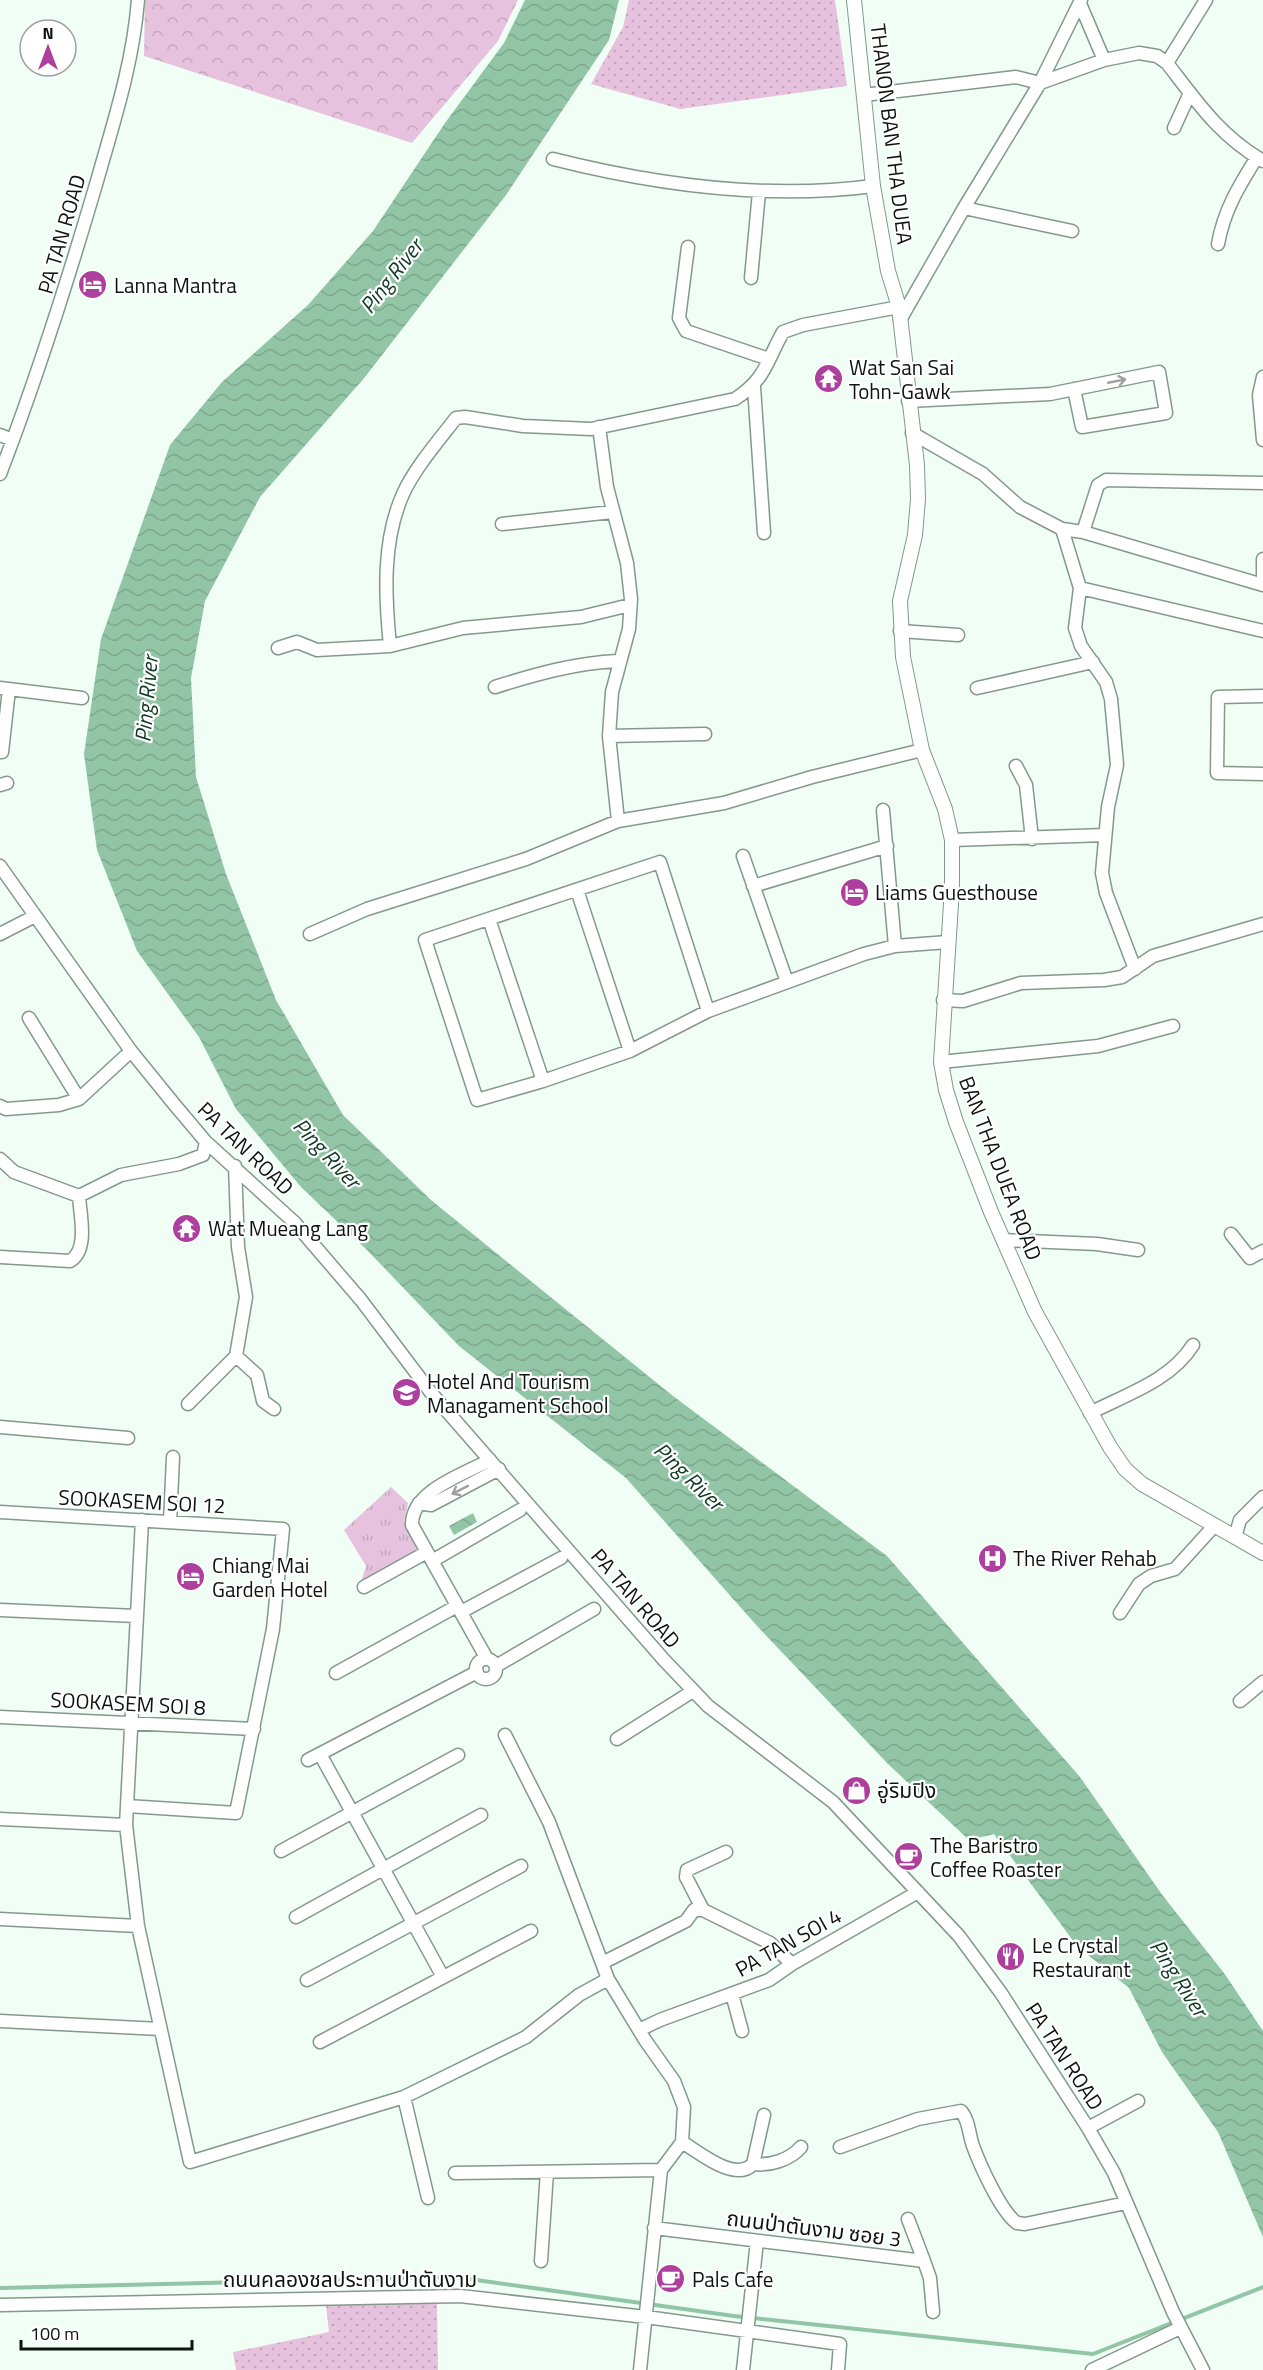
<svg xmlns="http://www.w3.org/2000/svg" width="1263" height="2370" font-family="'Titillium Web','Noto Sans Thai',sans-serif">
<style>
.grass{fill:url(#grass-dots)}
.forest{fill:url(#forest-crowns)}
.park{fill:url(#park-tufts)}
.water{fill:url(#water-waves)}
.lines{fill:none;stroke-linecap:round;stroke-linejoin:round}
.stream{stroke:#92c5a6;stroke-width:4}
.minor-casing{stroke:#83998b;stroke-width:15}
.tertiary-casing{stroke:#83998b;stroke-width:16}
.minor{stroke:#fff;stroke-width:12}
.tertiary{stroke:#fff;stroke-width:14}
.oneway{stroke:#9ea19f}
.labels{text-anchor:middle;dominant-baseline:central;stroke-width:4.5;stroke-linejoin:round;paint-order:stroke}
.street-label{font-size:21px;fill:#0c140f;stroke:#fff}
.poi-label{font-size:21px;fill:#0c140f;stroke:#fff;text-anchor:start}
.water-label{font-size:22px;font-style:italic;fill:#0e3823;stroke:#fff}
</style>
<defs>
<pattern id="grass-dots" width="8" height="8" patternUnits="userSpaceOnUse" patternTransform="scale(1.5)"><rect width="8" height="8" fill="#e7c2de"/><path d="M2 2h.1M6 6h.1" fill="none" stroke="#c5a6bd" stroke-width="1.8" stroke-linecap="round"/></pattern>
<pattern id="forest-crowns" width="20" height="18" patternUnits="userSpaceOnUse" patternTransform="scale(1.5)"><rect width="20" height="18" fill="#e7c2de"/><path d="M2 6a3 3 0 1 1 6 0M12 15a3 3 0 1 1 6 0" fill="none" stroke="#c5a6bd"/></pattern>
<pattern id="park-tufts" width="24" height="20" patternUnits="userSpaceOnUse" patternTransform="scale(1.5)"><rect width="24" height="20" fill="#e7c2de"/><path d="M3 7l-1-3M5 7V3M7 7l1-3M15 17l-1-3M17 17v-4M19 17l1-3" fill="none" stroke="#c5a6bd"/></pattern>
<pattern id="water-waves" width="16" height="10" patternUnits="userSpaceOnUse" patternTransform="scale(1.5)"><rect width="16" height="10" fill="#92c5a6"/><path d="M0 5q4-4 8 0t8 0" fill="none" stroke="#7da88e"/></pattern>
</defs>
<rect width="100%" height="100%" fill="#f0fef5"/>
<path class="grass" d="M629,0h206l12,86 -167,23 -89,-25 32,-57z
M437,2303l1,67h-202l-3,-18 96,-20 -3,-27z"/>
<path class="forest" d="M145,0h373l-20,41 -86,102 -268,-87z"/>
<path class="park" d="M391,1487l17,16 -4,18 15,28 -58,33 5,-16 -22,-36z"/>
<path class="water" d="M525,0h94l-10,40 -103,155 -141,182 -105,120 -55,104 -14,77 5,99 30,97 50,126 67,115 88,85 117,95 125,101 214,160 193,221 83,119 61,77 39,58v206l-45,-105 -56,-80 -33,-64 -52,-42 -83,-112 -25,6 -81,-76 -130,-137 -132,-149 -167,-132 -92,-96 -66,-63 -65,-78 -37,-72 -62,-86 -40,-101 -13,-96 17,-115 69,-194 52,-63 86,-77 65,-74 72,-108 59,-80z
M473,1513l4,9 -23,13 -5,-9z"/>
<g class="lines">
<path class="stream" d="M0,2288l455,-11 279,39 359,38 170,-67"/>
<defs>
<path id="minor" d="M1081,6l23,54
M1167,63l39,-63
M864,95l152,-18 24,6 64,-23 35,-7 18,3 10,7c30,39 52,72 96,98
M1174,128l16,-35
M553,159c103,26 214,41 320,27
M964,208l108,23
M1218,244c6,-34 21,-58 39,-87
M688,247l-9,71 7,13 83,28
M751,278l8,-86
M900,320l64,-112 76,-125 41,-83
M1263,377l-4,18 4,45
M754,387l10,146
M908,401l142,-7 109,-22 7,41 -84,14 -8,-38
M599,427l8,60 20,76 4,36 -2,30 -17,63 -3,44 9,85
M912,433l71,41 37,33 42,22 21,3 180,53
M0,435l13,5
M0,474c37,-96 68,-194 97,-293 17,-60 36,-118 41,-181
M502,524l110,-12
M1062,529l18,59 183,43
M1083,532l15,-47 8,-5 157,3
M1263,559v26
M1080,588l-5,40 6,18 25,36 5,17 6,66 -9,42 -6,66 4,20 29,76
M900,631l58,4
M390,646c-5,-50 -8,-105 13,-152 11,-25 36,-54 53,-76l9,-1 58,9 68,3 144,-30c31,-20 31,-37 48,-67l20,-7 96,-18
M278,648l19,-6 20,8 73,-4 73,-18 118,-11 49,-12
M495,687c41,-13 80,-24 123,-26
M0,688l82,10
M977,688l116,-26
M1263,696l-45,1 -1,76 46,1
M609,736l96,-2
M2,752l7,-63
M1016,766l10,19 6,54
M0,785l7,-2
M883,810l12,136
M952,840l153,-5
M743,856l44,126
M0,866l131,185 43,53 32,38 88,80 67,78 71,94 232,266 44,46 125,96 126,134 42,57 87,135 26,45 59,139 30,58
M753,886l134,-40
M577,890l53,161
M489,919l54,162
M0,934l35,-18
M310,934l57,-25 159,-50 92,-38 106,-18 88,-26 110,-27
M943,1000l20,1 58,-18 83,-3 18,-3 31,-21 110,-32
M708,1011l-48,-149 -235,78 52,160 66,-19 87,-30 78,-40 156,-57 31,-8 53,-4
M29,1018l50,81 52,-48
M941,1062l157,-16 75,-20
M0,1106l6,3 53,-4 20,-6
M0,1159l14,13 65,24
M1231,1234l19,24 13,-7
M1003,1240l94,4 41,6
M0,1257l70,4c19,-11 10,-46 9,-65l42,-21 58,-11 24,-9 3,-13
M236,1356l21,19 6,26 11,8
M188,1404l48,-48 10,-59 -8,-50 -3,-81
M1090,1413c37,-19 80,-32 103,-68
M0,1427l128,11
M419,1503l12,2 68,-36
M0,1512l283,17 -10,100 -37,184 -109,-7
M142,1520l-16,305 12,101 52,236 214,-65 122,-60 53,-42 29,-16
M170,1522l3,-65
M1235,1537l5,-17 23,-23
M432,1561l88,-51
M364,1587l63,-35
M0,1610l136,6
M461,1612l100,-54
M1120,1613l19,-29 12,-8 24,-7 40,-44
M487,1659l-75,-134c-1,-34 52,-51 78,-65
M476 1669a10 10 0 1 1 20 0a10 10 0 1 1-20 0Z
M496,1666l98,-57
M336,1673l121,-67
M1240,1701l23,-19
M0,1717l254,12
M505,1735l44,87 59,157 37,61 29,41 10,26 -2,35 -21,28 -21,200
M617,1739l76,-48
M320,1754l123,223
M308,1760l169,-88
M0,1819l126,6
M281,1851l177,-96
M703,1910l-17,-33 1,-7 39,-18
M296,1917l185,-102
M0,1919l138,7
M602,1963l84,-42 8,-11h9l67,33 22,21
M307,1980l214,-114
M732,1994l10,37
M0,2021l160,8
M639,2030l21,-10 109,-40 23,-16 126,-72
M320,2042l211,-111
M404,2097l24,101
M1088,2128l50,-27
M682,2142c17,10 53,41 71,22l11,-49
M840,2147l78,-28 43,-8c8,9 8,24 12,35 7,19 28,66 44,77l8,1 101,-21
M753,2164c17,2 37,-4 48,-17
M455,2173l206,-3
M654,2228l270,33 -16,-42
M541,2261l6,-89
M924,2261l6,17 3,34
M0,2305l460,-9 186,21 194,27 -2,26
M743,2370l14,-129
M1092,2370l88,-42"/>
<path id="tertiary" d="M854,0l19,186 15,85 11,36 18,158 1,34 -3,36 -15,66 3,56 19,93 23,59 7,31v48l-11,174 5,28 10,32 35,90 44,100 75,135 15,22 17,15 121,69"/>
</defs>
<use href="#minor" class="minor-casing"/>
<use href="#tertiary" class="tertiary-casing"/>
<use href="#minor" class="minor"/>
<use href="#tertiary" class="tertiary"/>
</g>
<defs><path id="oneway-shaft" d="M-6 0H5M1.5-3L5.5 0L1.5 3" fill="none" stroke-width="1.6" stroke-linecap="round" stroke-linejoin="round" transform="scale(1.5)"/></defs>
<g class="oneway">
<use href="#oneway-shaft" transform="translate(1117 381) rotate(-11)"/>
<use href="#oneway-shaft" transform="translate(460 1490) rotate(153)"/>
</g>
<defs>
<symbol id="hotel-disc" viewBox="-11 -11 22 22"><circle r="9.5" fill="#ae409d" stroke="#fff"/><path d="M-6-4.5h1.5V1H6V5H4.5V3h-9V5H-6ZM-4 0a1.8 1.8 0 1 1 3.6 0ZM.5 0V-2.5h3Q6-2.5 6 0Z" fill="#fff"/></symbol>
<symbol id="temple-disc" viewBox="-11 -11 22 22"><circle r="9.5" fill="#ae409d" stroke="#fff"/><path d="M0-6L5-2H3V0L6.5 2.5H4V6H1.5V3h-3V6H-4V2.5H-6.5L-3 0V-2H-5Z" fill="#fff"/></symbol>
<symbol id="school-disc" viewBox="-11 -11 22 22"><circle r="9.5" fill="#ae409d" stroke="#fff"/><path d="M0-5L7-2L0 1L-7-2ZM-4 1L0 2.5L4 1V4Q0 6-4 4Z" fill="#fff"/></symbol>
<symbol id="hospital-disc" viewBox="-11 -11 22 22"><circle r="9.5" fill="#ae409d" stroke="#fff"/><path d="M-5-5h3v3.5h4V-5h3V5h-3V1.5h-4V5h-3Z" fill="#fff"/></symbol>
<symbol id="shop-disc" viewBox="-11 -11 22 22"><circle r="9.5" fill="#ae409d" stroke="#fff"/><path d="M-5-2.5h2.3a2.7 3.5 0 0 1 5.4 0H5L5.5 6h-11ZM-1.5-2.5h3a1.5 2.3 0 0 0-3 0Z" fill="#fff"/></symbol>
<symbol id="cafe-disc" viewBox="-11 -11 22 22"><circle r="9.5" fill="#ae409d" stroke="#fff"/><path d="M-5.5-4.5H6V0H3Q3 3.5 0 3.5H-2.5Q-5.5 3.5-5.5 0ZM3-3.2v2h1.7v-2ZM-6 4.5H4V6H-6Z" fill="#fff"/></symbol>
<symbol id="restaurant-disc" viewBox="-11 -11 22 22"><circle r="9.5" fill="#ae409d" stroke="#fff"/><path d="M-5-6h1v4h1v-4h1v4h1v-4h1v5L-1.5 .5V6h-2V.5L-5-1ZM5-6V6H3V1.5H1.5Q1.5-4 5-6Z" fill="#fff"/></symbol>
</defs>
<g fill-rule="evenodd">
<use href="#hotel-disc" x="76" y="268" width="33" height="33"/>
<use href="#temple-disc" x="812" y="362" width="33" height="33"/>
<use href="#hotel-disc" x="838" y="876" width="33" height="33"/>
<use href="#temple-disc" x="170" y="1212" width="33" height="33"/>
<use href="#school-disc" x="390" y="1376" width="33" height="33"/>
<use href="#hospital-disc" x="976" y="1542" width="33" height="33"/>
<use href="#hotel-disc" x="174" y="1560" width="33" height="33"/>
<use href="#shop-disc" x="840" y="1774" width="33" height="33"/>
<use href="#cafe-disc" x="892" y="1840" width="33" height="33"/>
<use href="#restaurant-disc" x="994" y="1940" width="33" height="33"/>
<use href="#cafe-disc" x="654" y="2262" width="33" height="33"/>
</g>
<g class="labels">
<g class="street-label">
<text transform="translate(892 134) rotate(83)">THANON BAN THA DUEA</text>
<text transform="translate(61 234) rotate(-74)">PA TAN ROAD</text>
<text transform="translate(246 1148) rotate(44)">PA TAN ROAD</text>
<text transform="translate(1001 1168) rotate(69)">BAN THA DUEA ROAD</text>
<text transform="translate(142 1501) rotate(3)">SOOKASEM SOI 12</text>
<text transform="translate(636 1598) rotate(49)">PA TAN ROAD</text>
<text transform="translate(128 1703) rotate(3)">SOOKASEM SOI 8</text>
<text transform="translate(788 1942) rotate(-29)">PA TAN SOI 4</text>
<text transform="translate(1065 2056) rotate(57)">PA TAN ROAD</text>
<text transform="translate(814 2228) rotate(7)">ถนนป่าตันงาม ซอย 3</text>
<text x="350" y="2279">ถนนคลองชลประทานป่าตันงาม</text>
</g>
<g class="poi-label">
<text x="114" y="285">Lanna Mantra</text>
<text x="849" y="367">Wat San Sai<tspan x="849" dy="24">Tohn-Gawk</tspan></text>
<text x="875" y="892">Liams Guesthouse</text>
<text x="208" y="1228">Wat Mueang Lang</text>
<text x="427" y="1381">Hotel And Tourism<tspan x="427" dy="24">Managament School</tspan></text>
<text x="1013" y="1558">The River Rehab</text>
<text x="212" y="1565">Chiang Mai<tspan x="212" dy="24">Garden Hotel</tspan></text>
<text x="877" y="1790">อู่ริมปิง</text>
<text x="930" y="1845">The Baristro<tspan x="930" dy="24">Coffee Roaster</tspan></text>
<text x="1032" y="1945">Le Crystal<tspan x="1032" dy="24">Restaurant</tspan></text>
<text x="692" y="2279">Pals Cafe</text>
</g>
<g class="water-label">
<text transform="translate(391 276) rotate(-52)">Ping River</text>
<text transform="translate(146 699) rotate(-85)">Ping River</text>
<text transform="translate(327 1153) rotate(47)">Ping River</text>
<text transform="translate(689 1476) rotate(44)">Ping River</text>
<text transform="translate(1179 1978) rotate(57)">Ping River</text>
</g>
</g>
<g transform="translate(48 48)"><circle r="28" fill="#ffffff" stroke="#9ea19f" stroke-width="1.5"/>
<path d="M0-4.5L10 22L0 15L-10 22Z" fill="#ae409d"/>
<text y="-9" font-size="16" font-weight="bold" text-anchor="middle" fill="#0c140f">N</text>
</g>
<path d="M21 2340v9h171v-9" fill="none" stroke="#0c140f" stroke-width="3"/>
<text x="30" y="2340" font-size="18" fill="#0c140f" stroke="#ffffff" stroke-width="4.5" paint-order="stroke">100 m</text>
</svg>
